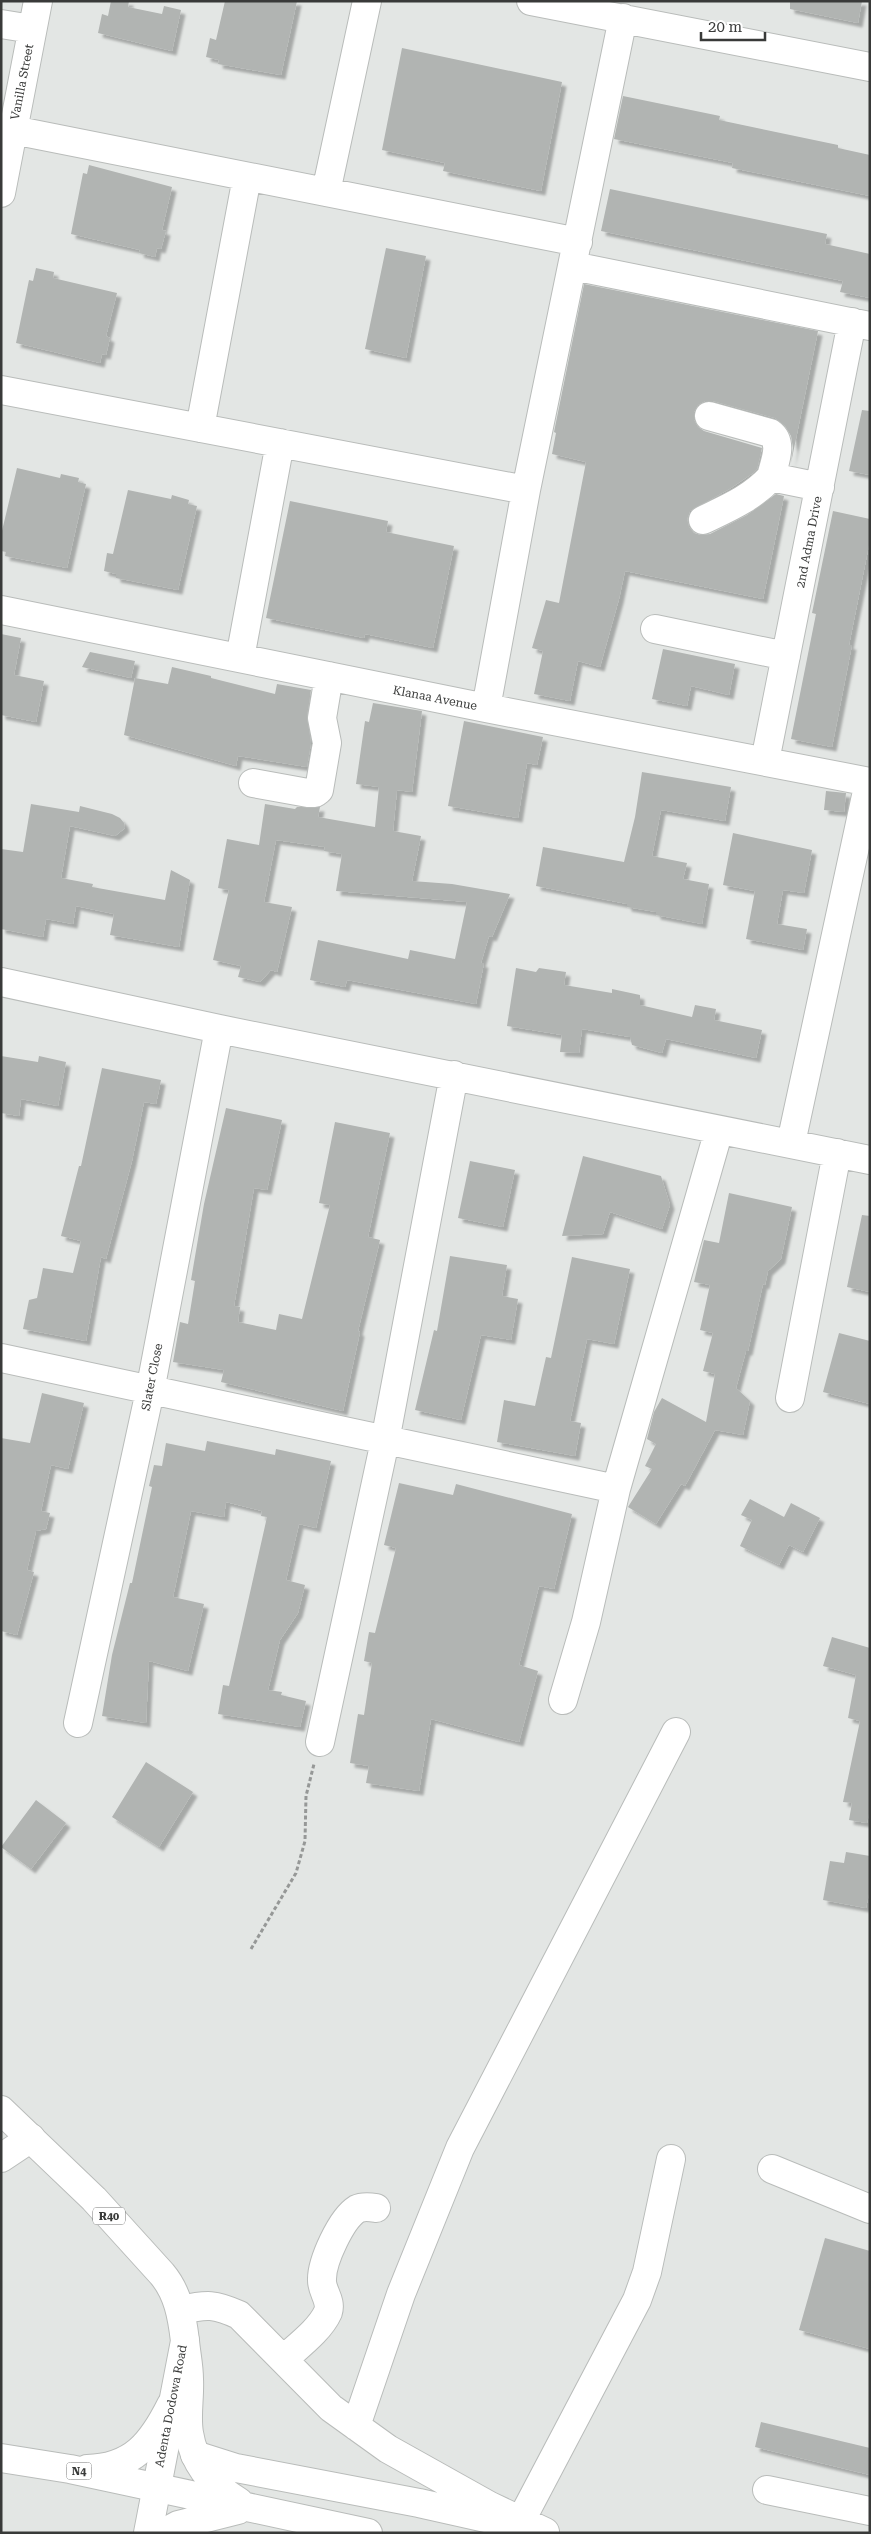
<svg xmlns="http://www.w3.org/2000/svg" width="871" height="2534" font-family="'Roboto Serif',serif">
<style>
.building{fill:#b1b4b2;filter:url(#shadow)}
.lines{fill:none;stroke-linecap:round;stroke-linejoin:round}
.minor-casing{stroke:#b9bcba;stroke-width:30}
.major-casing{stroke:#b9bcba;stroke-width:30}
.highway-casing{stroke:#b9bcba;stroke-width:30}
.path{stroke:#969897;stroke-width:3;stroke-dasharray:4 2.5;stroke-linecap:butt}
.minor{stroke:#fff;stroke-width:28}
.major{stroke:#fff;stroke-width:28}
.highway{stroke:#fff;stroke-width:28}
.labels{text-anchor:middle;dominant-baseline:central;stroke-width:5;stroke-linejoin:round;paint-order:stroke}
.shield{fill:#fff;stroke:#747574;stroke-width:1}
.shield-label{font-size:11px;font-weight:bold;fill:#393a39}
.street-label{font-size:12px;fill:#393a39;stroke:#fff}
</style>
<defs>
<filter id="shadow"><feDropShadow dx="4.5" dy="4.5" stdDeviation="1" flood-color="#0004"/></filter>
</defs>
<rect width="100%" height="100%" fill="#e3e6e4"/>
<path class="building" d="M111,1h18l-1,6 34,7 2,-8 17,4 -9,41 -74,-18 4,-19 6,2z
M225,1h72l-16,74 -63,-11 1,-4 -13,-3 4,-19 6,2z
M790,1h72l-4,22 -68,-14z
M402,48l160,34 -21,109 -98,-20 2,-8 -63,-13z
M623,96l97,20 -1,4 119,25v3l32,7v41l-138,-28 1,-5 -119,-24z
M89,165l83,22 -10,43 4,1 -5,18 -4,-1 -2,9 -16,-4 1,-3 -69,-16 12,-61 4,1z
M610,189l217,45 -2,10 45,10v44l-30,-6 3,-11 -242,-50z
M386,248l40,8 -20,102 -41,-9z
M36,268l18,4 -1,6 64,15 -11,43 4,2 -4,17 -4,-1 -2,9 -84,-20 13,-63 4,1z
M584,284l234,47 -27,132 2,-15 -2,-12 -6,-10 -10,-8 -62,-17h-8l-7,4 -4,7v8l4,7 6,4 58,17 -5,21 -4,4 -22,15 -41,23 -3,8 2,8 5,6 7,2 9,-1 37,-19 29,-21 8,2 -21,103 -138,-28 -6,28 -19,68 -22,-6 -8,40 -36,-7 9,-43 -11,-3 14,-48 13,3 27,-141 -34,-8 4,-21 -2,-1z
M862,410l8,1v64l-21,-4z
M17,468l43,10 1,-4 18,4 -1,4 8,2 -19,84 -62,-12 1,-4 -5,-1v-16z
M128,490l43,9 1,-4 17,5 -1,4 9,2 -19,84 -62,-12v-4l-12,-3 3,-18 6,1z
M290,501l98,20 -2,11 68,14 -21,102 -68,-14 -1,4 -98,-20z
M833,511l37,8v21l-21,105h3l-20,102 -41,-8 25,-125 -4,-1z
M1,634l20,4 -7,37 30,6 -8,41 -35,-7z
M663,649l72,15 -6,31 -38,-9 -4,20 -35,-7z
M90,652l45,9 -4,17 -49,-11z
M172,667l39,9v2l64,16 2,-10 34,6 -4,26 4,27 -4,24 -69,-11 -2,10 -112,-31 11,-57 33,6z
M373,703l49,8 -10,81 -15,-2 -4,41 28,5 -9,45 40,3 58,10 -18,43 -3,-1 -8,27h3l-8,41 -129,-24 -2,7 -35,-7 8,-40 90,19 2,-9 45,9 12,-57 -131,-11 6,-37 -18,-3 1,-4 -49,-7 -12,62 28,5 -15,65 -6,-2 -11,12 -22,-5 3,-11 -28,-6 16,-70 -11,-2 9,-49 32,6 6,-41 30,5 2,-2h23l-2,10 57,10 4,-40 -23,-3 9,-63 4,1z
M464,721l79,16 -6,28 -10,-2 -9,55 -70,-12z
M642,772l89,15 -6,34 -64,-11 -9,46 35,7 -4,16 26,5 -7,40 -46,-9v-3l-29,-5v-3l-91,-18 7,-39 81,15 11,-45z
M826,791l20,2 -2,19 -20,-2z
M31,804l48,8 1,-6 32,8 8,4 4,5 1,5 -10,8 -45,-10 -9,52 32,6 -1,3 73,13 6,-30 19,10 -11,67 -69,-12 4,-21 -38,-8 -3,18 -27,-5 -3,18 -42,-8v-80l22,3z
M733,833l79,17 -8,43 -21,-3 -6,34 30,5 -4,21 -57,-11 9,-48 -32,-6z
M516,968l20,4 3,-4 27,4 -2,13 48,8v-4l28,6v10l52,12 3,-12 21,4 -2,11 48,10 -6,28 -90,-19 -4,14 -30,-8 -2,-8 -48,-8 -3,24 -19,-1 2,-17 -55,-9z
M1,1056l37,6 1,-6 27,6 -8,44 -37,-7 -2,17 -18,-3z
M102,1068l59,12 -5,24 -12,-2 -12,59 -26,98 -5,-2 -15,84 -63,-12 6,-29 8,-2 6,-30 30,5 8,-32 -20,-5 18,-70h2z
M226,1108l56,12 -15,70 -13,-2 -20,118 6,1 -2,15 38,8 3,-16 23,5 28,-114 -11,-2 16,-81 55,11 -22,104 12,3 -22,91 2,1 -17,79 -122,-29 3,-12 -51,-8 7,-40 8,2 7,-43 -4,-1 13,-76z
M583,1156l78,20 9,29 -8,24 -52,-17 -7,22 -41,2z
M470,1161l45,9 -12,57 -45,-9z
M729,1193l63,14 -11,52 -13,12 -3,14 -2,-1 -15,67h-2l-10,37 14,13 -7,34 -28,-5 -30,56 -4,-2 -25,40 -28,-17 24,-38 -7,-3 11,-22 -9,-5 7,-27 8,-14 44,24 9,-48 -12,-3 10,-38 -13,-3 10,-45 -16,-3 10,-42 15,3z
M862,1215l8,1v76l-23,-5z
M450,1256l57,9 -5,31 16,3 -7,41 -30,-5 -20,85 -46,-10 19,-80 3,1z
M572,1257l58,12 -16,75 -27,-5 -17,82 11,2 -6,33 -78,-14 7,-42 31,6 11,-49 5,1z
M839,1333l31,8v63l-47,-12z
M42,1393l42,10 -16,66 -17,-4 -10,46 9,2 -4,16 -10,2 -9,39 7,2 -17,63 -16,-4v-193l29,5z
M207,1441l68,14 1,-6 55,12 -15,67 -17,-4 -13,56 19,5 -7,28 -18,27 -12,50 14,2 -1,3 25,6 -6,26 -82,-13 5,-29 6,1 38,-169 -6,-1 1,-5 -36,-9 -2,15 -33,-6 -18,86 31,7 -16,67 -39,-10 -3,62 -44,-7 10,-61 18,-72h2l20,-96 -3,-1 5,-21 8,1 4,-23 39,8z
M399,1483l54,12 3,-11 116,30 -18,75 -15,-3 -20,79 19,6 -19,71 -88,-23 -12,72 -53,-8 3,-17 -19,-3 8,-49 6,1 8,-52 -8,-2 5,-29 6,1 21,-85 -12,-3z
M750,1499l34,18 7,-14 29,15 -17,34 -14,-7 -10,20 -39,-19 12,-26 -11,-5z
M832,1637l38,11v161l-3,14 -18,-3 3,-17 -9,-1 17,-81 -12,-3 8,-43 -33,-9z
M146,1762l47,30 -34,55 -47,-30z
M36,1800l30,23 -35,46 -30,-22z
M846,1852l24,4v33l-4,19 -43,-8 7,-39 14,2z
M825,2238l45,13v98l-71,-19z
M761,2422l109,26v27l-115,-28z"/>
<g class="lines">
<defs>
<path id="minor" d="M531,1l339,66
M1,24l31,5
M13,130l565,112
M326,192l41,-191
M1,193l37,-192
M573,266l297,60
M1,390l525,100
M709,416l61,17c14,10 4,30 1,44
M200,428l47,-251
M703,520c25,-12 49,-22 68,-43l49,10
M1,610l485,98 384,74
M655,629l131,27
M240,658l40,-215
M486,708l40,-218 97,-472
M765,761l87,-439
M253,783l55,10h7l4,-3 8,-47 -5,-25 7,-42
M1,982l218,47 651,131
M791,1143l78,-361
M1,1358l615,131
M790,1398l47,-245
M563,1700l23,-78 30,-133 103,-359
M78,1723l72,-332 69,-362
M320,1742l65,-301 69,-366
M1,2158l30,-20
M772,2169l98,40
M181,2310c26,-6 34,-6 58,5l92,93 57,41 102,57 55,26
M284,2359c14,-13 36,-29 44,-47 4,-12 -7,-21 -6,-33 0,-18 19,-60 35,-70 6,-3 13,-2 19,-1
M356,2426l45,-132 59,-146 216,-416
M195,2455l41,13 183,35 80,18
M767,2490l103,21
M518,2526l119,-226 10,-28 24,-113"/>
<path id="major" d="M1,2110l93,89 68,75c16,19 20,42 23,67l-37,192"/>
<path id="highway" d="M185,2341c1,12 4,25 4,38 1,18 -3,37 0,54 5,32 24,53 50,69
M1,2458l69,11 298,64
M87,2469c46,-1 65,-26 84,-64
M163,2533l15,-8 60,-15"/>
</defs>
<use href="#minor" class="minor-casing"/>
<use href="#major" class="major-casing"/>
<use href="#highway" class="highway-casing"/>
<path class="path" d="M251,1949l45,-76 9,-32 1,-45 8,-32"/>
<use href="#minor" class="minor"/>
<use href="#major" class="major"/>
<use href="#highway" class="highway"/>
</g>
<g class="labels">
<g class="shield">
<rect x="93" y="2207.5" width="32" height="17" rx="4"/>
<rect x="66.5" y="2462.5" width="25" height="17" rx="4"/>
</g>
<g class="shield-label">
<text x="109" y="2216">R40</text>
<text x="79" y="2471">N4</text>
</g>
<g class="street-label">
<text transform="translate(22 82) rotate(-79)">Vanilla Street</text>
<text transform="translate(809 542) rotate(-79)">2nd Adma Drive</text>
<text transform="translate(435 698) rotate(11)">Klanaa Avenue</text>
<text transform="translate(152 1377) rotate(-79)">Slater Close</text>
<text transform="translate(171 2406) rotate(-79)">Adenta Dodowa Road</text>
</g>
</g>
<rect width="871" height="2534" fill="none" stroke="#393a39" stroke-width="5"/>
<path d="M701 32v8h64v-8" fill="none" stroke="#393a39" stroke-width="2.5"/>
<text x="708" y="32" font-size="15" fill="#393a39" stroke="#ffffff" stroke-width="4" paint-order="stroke">20 m</text>
</svg>
